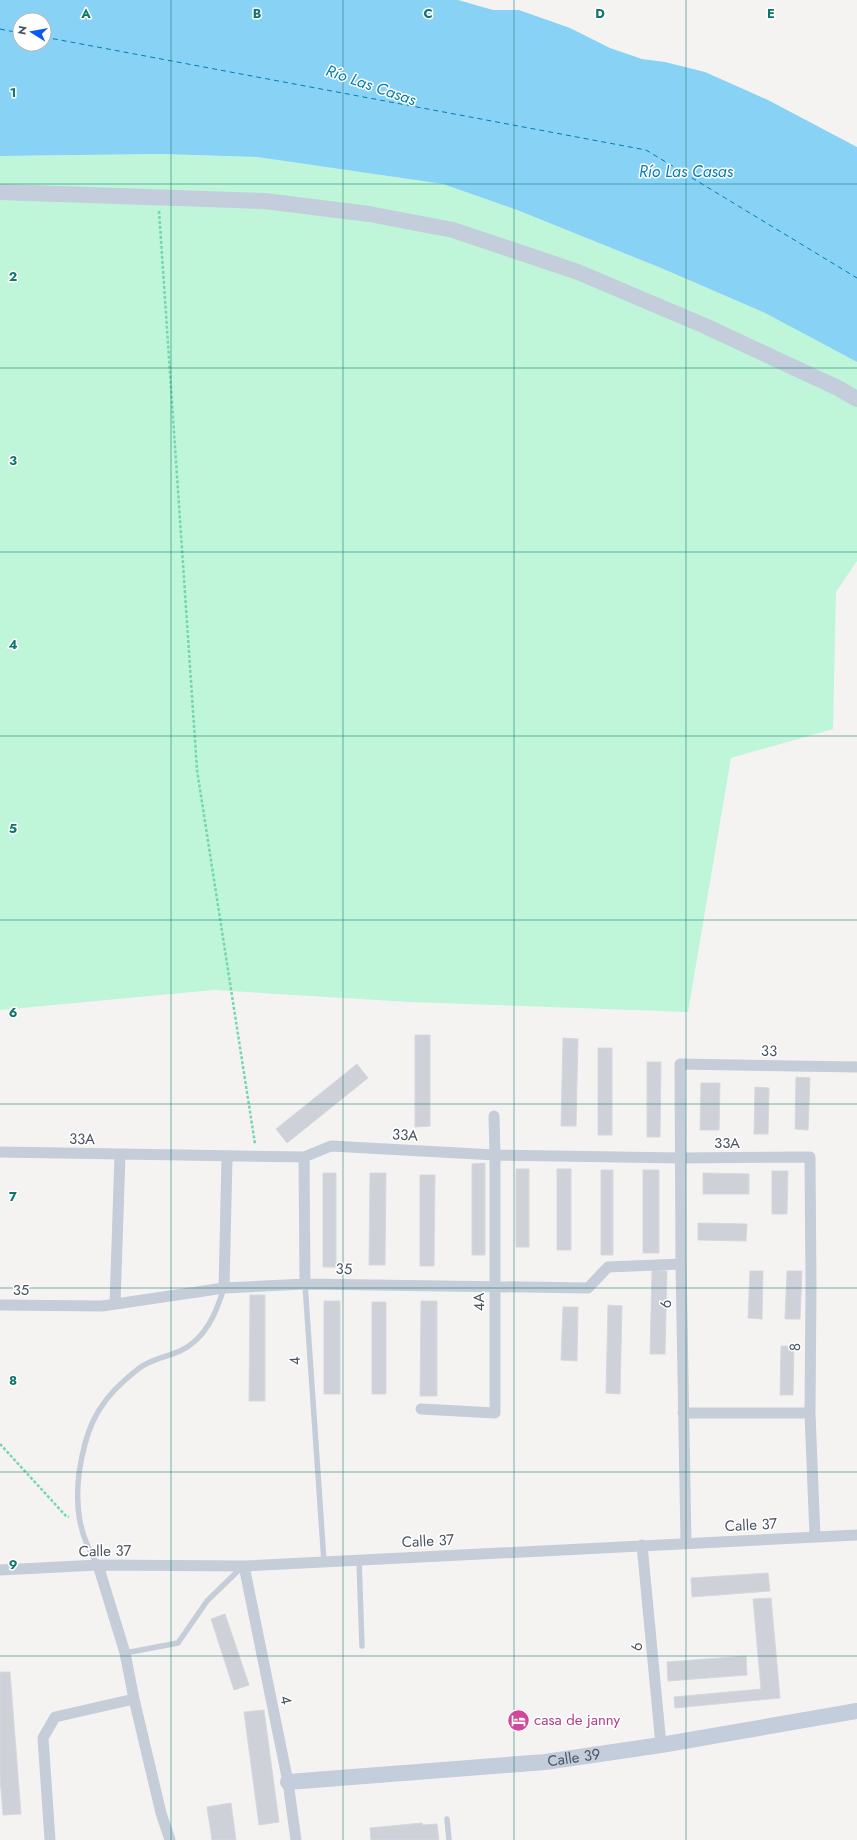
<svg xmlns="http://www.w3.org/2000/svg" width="857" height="1840" font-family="Jost,sans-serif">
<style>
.green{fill:#bff5d9}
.water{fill:#88d3f5;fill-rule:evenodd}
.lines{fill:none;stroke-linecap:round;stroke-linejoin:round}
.ferry{stroke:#017cb4;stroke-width:1;stroke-dasharray:5 4;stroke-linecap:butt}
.building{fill:#ced1d8;stroke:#d6d8de}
.path{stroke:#73d7b0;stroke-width:2.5;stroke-dasharray:3 2;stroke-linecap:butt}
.lane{stroke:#c5cdd8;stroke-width:5.5}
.street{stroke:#c5cdd8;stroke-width:11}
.secondary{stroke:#c4cddc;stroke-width:16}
.grid{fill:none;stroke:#0f766e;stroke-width:1;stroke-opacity:0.55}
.labels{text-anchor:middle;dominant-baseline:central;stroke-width:3;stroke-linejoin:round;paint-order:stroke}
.street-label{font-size:15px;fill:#485362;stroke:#fff}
.hotel-label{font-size:15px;fill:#b23c85;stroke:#fff;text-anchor:start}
.water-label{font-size:16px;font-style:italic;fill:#017cb4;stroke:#fff}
.grid-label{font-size:13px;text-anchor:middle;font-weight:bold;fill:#0f766e;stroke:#fff;stroke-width:3;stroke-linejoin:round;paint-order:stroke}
</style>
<rect width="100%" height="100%" fill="#f5f3f2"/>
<path class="green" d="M161,154l96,3 186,27 74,26 144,58 104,45 92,49v199l-21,31 -3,137 -102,29 -43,254 -279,-10 -195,-12 -214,20v-854z"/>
<path class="water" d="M0,0h458l35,10h26l51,18 40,20 32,11 23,3 40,10 63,28 89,47v215l-92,-49 -104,-45 -144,-58 -74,-26 -186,-27 -96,-3 -161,2zM20,20h24v24h-24z"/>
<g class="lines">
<path class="ferry" d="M0,29l20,4
M44,37l602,113 211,128"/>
</g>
<path class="building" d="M415,1035h15v91l-15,1z
M563,1038l15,1 -2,87h-15z
M598,1048h14v87h-14z
M647,1062h14l-1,75h-13z
M357,1064l11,14 -81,65 -11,-14z
M796,1077l14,1 -2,52 -13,-1z
M701,1083h19l-1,47h-19z
M755,1087l14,1 -1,46h-14z
M485,1163v92h-13v-91z
M516,1169h13v78h-13z
M557,1169h14v81h-14z
M601,1170h12v85h-12z
M643,1170h16v83h-16z
M772,1171h16l-1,43h-15z
M323,1173h13v94h-13z
M370,1173h16l-1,92h-16z
M703,1173l46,1v20h-46z
M420,1175h15l-1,91h-14z
M698,1223l49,1 -1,17 -48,-1z
M652,1270l15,1 -2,83h-15z
M750,1271h13l-1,48 -14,-1z
M787,1271h15l-2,48h-15z
M250,1295h15v106h-16z
M324,1301h16v93h-16z
M421,1301h16v95h-17z
M372,1302h14v92h-14z
M608,1305l14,1 -2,88 -14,-1z
M563,1307h15l-1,54 -16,-1z
M781,1346h13l-1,49h-13z
M768,1573l2,18 -78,6 -1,-19z
M771,1598l9,100 -105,10 -1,-11 87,-8 -8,-90z
M225,1614l24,71 -15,5 -23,-71z
M746,1656l1,19 -79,6 -1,-19z
M0,1672h10l11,142 -18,1 -3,-38z
M264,1710l15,112 -20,3 -15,-113z
M231,1803l5,37h-24l-5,-33z
M422,1823l1,2 14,-1 2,16h-68l-1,-12z"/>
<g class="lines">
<path class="path" d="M159,211l38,559 58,374
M0,1444l66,72 3,1"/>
<path class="lane" d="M305,1284l19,278
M359,1560l3,86
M98,1565c-19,-29 -23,-58 -19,-92 6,-39 15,-66 46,-93 6,-5 13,-12 21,-16 11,-6 23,-8 34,-13 26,-12 36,-38 44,-63
M125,1653l53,-10 29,-42 35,-34
M447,1819l2,21"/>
<path class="street" d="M0,1152l304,5 27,-11 164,9 185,3 130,-1 1,129 -1,127 5,124
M304,1157l1,127
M224,1288l3,-131
M115,1304l5,-149
M0,1305l102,1 122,-18 81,-4 283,4 20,-21 73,-3
M421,1409l74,4v-258l-1,-39
M683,1413h127
M686,1543l-5,-279 -1,-200 177,3
M642,1545l19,200
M98,1565l27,88 9,46 27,114 9,27
M244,1566l44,216 8,58
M0,1570l98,-5 146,1 613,-31
M50,1840l-7,-102 12,-21 79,-18"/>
<g class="secondary">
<path d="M0,192l264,9 105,13 84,16 125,42 127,54 133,62 19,11"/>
<path id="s1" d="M288,1782l257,-20 116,-17 196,-34"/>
</g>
</g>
<path class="grid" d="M171,0v1840M343,0v1840M514,0v1840M686,0v1840M0,184h857M0,368h857M0,552h857M0,736h857M0,920h857M0,1104h857M0,1288h857M0,1472h857M0,1656h857"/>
<defs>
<symbol id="hotel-disc" viewBox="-11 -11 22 22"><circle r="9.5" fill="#d1479c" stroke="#fff"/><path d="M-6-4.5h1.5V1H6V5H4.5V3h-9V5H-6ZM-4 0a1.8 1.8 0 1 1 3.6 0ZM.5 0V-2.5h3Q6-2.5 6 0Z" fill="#fff"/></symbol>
</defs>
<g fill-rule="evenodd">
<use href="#hotel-disc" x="506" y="1708" width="25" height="25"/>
</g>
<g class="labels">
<g class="street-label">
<text transform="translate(769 1051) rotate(1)">33</text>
<text transform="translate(405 1135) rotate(3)">33A</text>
<text transform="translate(82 1139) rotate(1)">33A</text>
<text x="727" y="1143">33A</text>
<text transform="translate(344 1269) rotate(1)">35</text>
<text x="21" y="1290">35</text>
<text transform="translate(479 1302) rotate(-91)">4A</text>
<text transform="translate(666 1304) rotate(-91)">6</text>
<text transform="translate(795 1347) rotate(-89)">8</text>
<text transform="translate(295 1361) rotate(-94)">4</text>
<text transform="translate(751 1525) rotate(-3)">Calle 37</text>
<text transform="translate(428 1541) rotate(-3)">Calle 37</text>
<text transform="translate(105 1551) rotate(-1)">Calle 37</text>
<text transform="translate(637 1647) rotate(-95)">6</text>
<text transform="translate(286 1700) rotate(78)">4</text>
<text stroke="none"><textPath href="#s1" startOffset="287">Calle 39</textPath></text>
</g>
<g class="hotel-label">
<text x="534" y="1720">casa de janny</text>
</g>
<g class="water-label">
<text transform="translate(371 85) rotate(19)">Río Las Casas</text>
<text x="686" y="171">Río Las Casas</text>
</g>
</g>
<g class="grid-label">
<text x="86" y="18">A</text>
<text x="257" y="18">B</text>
<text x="428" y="18">C</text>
<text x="600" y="18">D</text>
<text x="771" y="18">E</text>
<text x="13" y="97">1</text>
<text x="13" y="281">2</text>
<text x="13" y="465">3</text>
<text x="13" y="649">4</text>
<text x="13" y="833">5</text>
<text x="13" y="1017">6</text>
<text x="13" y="1201">7</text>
<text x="13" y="1385">8</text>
<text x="13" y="1569">9</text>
</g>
<g transform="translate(32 32) rotate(281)"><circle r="19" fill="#ffffff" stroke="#b6bac0"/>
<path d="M0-3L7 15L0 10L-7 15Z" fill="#0959f8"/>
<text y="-6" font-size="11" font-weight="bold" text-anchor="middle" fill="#485362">N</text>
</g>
</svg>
